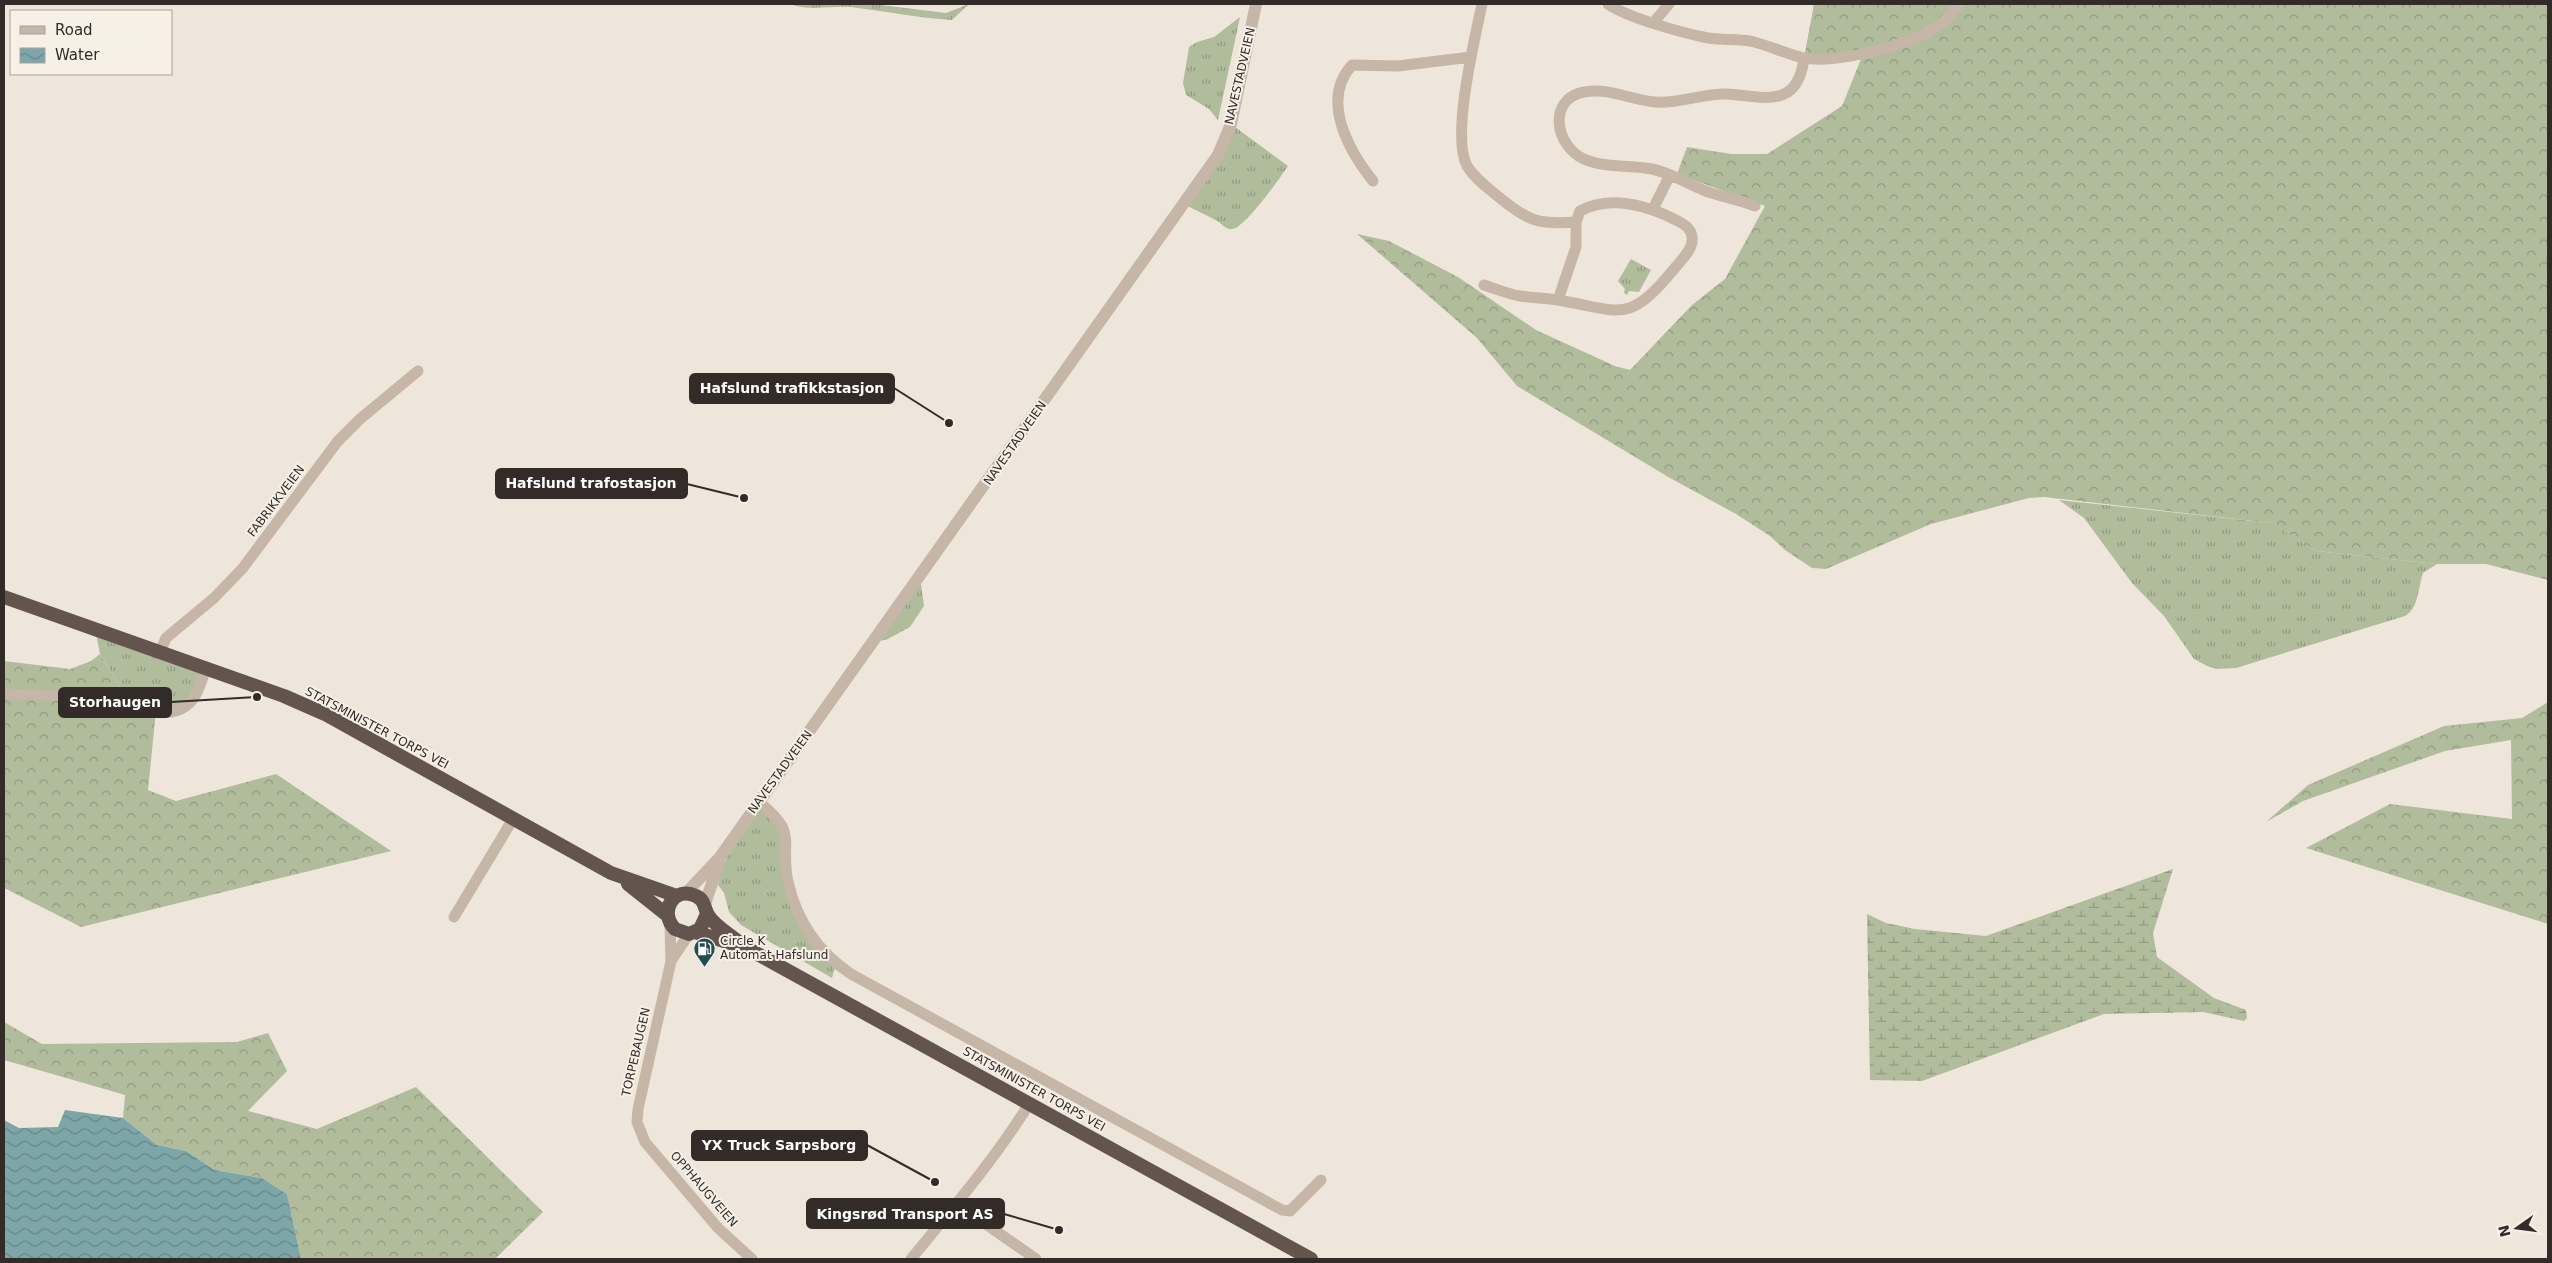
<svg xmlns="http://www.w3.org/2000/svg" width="2552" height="1263" font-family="'DejaVu Sans',sans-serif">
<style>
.grass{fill:url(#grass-tufts)}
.forest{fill:url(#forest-crowns)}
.wetland{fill:url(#wetland-marsh)}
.water{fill:url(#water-waves)}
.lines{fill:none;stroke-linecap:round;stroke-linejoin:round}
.minor{stroke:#c5b6a8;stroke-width:11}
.tertiary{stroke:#c5b6a8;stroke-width:12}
.trunk{stroke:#63544d;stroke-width:14}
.labels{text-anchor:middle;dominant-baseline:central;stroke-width:4;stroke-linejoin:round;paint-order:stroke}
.street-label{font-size:12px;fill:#332b28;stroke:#f7f0e7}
.poi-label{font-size:12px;fill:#332b28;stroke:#f7f0e7;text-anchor:start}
.leader{fill:none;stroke:#332b28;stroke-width:2}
.callout-dot{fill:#332b28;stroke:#f7f0e7;stroke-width:2}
.callout{fill:#332b28;stroke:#332b28;stroke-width:2}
.callout-label{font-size:14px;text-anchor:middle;font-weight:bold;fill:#fff}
</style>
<defs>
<pattern id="grass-tufts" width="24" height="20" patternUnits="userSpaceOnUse" patternTransform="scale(1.25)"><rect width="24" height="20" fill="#b1bc9d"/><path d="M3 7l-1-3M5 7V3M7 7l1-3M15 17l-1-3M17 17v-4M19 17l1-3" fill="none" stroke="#919980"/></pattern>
<pattern id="forest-crowns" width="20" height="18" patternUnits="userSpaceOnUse" patternTransform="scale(1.25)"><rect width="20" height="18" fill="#b1bc9d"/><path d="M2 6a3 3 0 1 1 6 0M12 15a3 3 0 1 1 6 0" fill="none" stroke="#919980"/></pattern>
<pattern id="wetland-marsh" width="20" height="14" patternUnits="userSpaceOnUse" patternTransform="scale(1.25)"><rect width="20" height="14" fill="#b1bc9d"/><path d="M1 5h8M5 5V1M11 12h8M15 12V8" fill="none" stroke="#919980"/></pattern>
<pattern id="water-waves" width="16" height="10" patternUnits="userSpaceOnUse" patternTransform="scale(1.25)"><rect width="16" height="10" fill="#7da6a8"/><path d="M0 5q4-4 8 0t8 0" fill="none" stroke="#678789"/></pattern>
</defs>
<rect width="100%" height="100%" fill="#efe6db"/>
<path class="grass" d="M789,4h84l73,9 23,-9 -17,16c-34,-2 -68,-9 -101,-13 -20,-1 -44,4 -62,-3z
M1240,17l-22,103 -9,-11 -23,-14 -3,-12 6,-36 8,-5 17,-5z
M1231,124l57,42c-8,12 -44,63 -56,63 -5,1 -10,-4 -13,-7 -12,-7 -23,-11 -35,-18z
M1631,259l20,11 -12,22 -10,-1 -2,4 -3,-2 1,-4 -7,-8z
M2059,500l213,23 44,28 121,13 -14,9c-5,14 -4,35 -18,43l-169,52 -19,1 -10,-3 -13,-7 -30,-43 -32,-33 -48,-65z
M920,577l4,29 -14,21 -24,13 -12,1z
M95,629l111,39 -24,41h-48l-34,-55z
M759,802l23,22 15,86 39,53 -4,15 -91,-53 -12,-13 -5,-19 -6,-8c7,-31 22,-58 41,-83z"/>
<path class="forest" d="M1814,4h734v576l-62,-16h-49l-121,-13 -45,-28 -227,-26 -15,1 -98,26 -105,45 -14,-1 -27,-18 -15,-14 -34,-22 -66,-36 -153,-92 -40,-48 -120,-104 32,7 69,36 78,53 79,36 15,4 62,-65 33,-26 40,-73 -88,-32 10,-27 44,7h36l75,-48 19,-47 -57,-1z
M100,654l34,55 22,2 -8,79 28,11 100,-27 115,77 -310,76 -77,-39v-227l66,8 21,-8z
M2548,702v222l-242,-76 84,-44 122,15 -1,-79 -66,11 -142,50 -37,21 42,-37 136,-59 78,-8z
M4,1022l38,22 195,-2 31,-9 19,38 -39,40 69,18 99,-42 127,125 -48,47h-194l-14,-65 -25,-16 -47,-8 -29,-19 -29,-6 -34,-27 2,-23 -121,-35z"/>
<path class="wetland" d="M2173,869l-20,64 4,24 57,41 32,12 1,8 -3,3 -41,-9 -99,2 -182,67 -52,-1 -3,-166 19,9 29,6 71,7z"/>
<path class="water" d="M65,1110l58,8 34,27 29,6 29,19 47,8 25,16 14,65h-297v-139l15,8 39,-1z"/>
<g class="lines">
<path class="minor" d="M1482,4c-7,34 -31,132 -15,162 8,13 21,22 33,32 28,23 39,27 76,24
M1608,4c20,14 75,29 100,34 14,2 28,1 42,3 18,4 36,13 54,17 30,6 102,-12 128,-28 12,-7 19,-16 27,-26
M1654,22l15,-18
M1373,181c-24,-30 -53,-81 -21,-116l46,1 73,-9
M1755,206c-15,-6 -31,-9 -47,-14 -19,-7 -36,-19 -56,-23 -22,-4 -48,-1 -68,-10 -29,-13 -37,-60 0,-67 23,-5 47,8 71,10 24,2 48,-9 72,-8 38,3 71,15 77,-36
M1653,209l17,-34
M1484,285c12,4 24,9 36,11 13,2 26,2 38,4 63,11 70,25 116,-31 7,-9 20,-20 18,-32 -1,-10 -10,-14 -18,-18 -29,-14 -64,-24 -94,-8l-4,11v25l-18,53
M160,652l6,-14 48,-40 28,-29 96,-128 22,-22 58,-48
M4,694c24,1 48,0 72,2 31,2 76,26 105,13 16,-7 20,-27 25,-41
M759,802c41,33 20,37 29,80 9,39 30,70 63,92l431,236 8,1 31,-31
M454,917l59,-98
M670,925l1,36 -33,148 -1,13 8,20 73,86 34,31
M671,961l18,-27
M957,1204l79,55
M911,1259c41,-50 84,-100 118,-155"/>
<path class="tertiary" d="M685,894l35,-37 498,-702 13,-31 25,-120
M705,904l14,-42"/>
<path class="trunk" d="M4,597l280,99 41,18 286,159 66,23
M628,884l39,31
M707,914l-7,15 -11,5 -14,-5c-17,-17 -1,-44 21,-33 9,4 8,12 12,19 7,12 25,21 35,31l568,313
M695,932l42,13"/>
</g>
<defs>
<symbol id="fuel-pin" viewBox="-11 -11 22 30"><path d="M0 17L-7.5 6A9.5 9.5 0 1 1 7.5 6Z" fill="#224c50" stroke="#f7f0e7"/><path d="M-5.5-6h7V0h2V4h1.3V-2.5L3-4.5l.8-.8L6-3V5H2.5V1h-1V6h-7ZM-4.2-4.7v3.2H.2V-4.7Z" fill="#fff"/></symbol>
</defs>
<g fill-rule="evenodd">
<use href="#fuel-pin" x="692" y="936" width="25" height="34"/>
</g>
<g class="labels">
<g class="street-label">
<text transform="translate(1240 76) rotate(-77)">NAVESTADVEIEN</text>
<text transform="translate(1015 443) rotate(-55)">NAVESTADVEIEN</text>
<text transform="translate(276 501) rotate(-53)">FABRIKKVEIEN</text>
<text transform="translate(377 728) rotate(28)">STATSMINISTER TORPS VEI</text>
<text transform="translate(780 772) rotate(-54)">NAVESTADVEIEN</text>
<text transform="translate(636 1052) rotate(-77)">TORPEBAUGEN</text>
<text transform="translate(1034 1089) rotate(29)">STATSMINISTER TORPS VEI</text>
<text transform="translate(704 1189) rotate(49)">OPPHAUGVEIEN</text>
</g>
<g class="poi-label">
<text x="720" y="941">Circle K<tspan x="720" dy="14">Automat Hafslund</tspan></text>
</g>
</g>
<path class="leader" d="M949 423L894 388M744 498L687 484M257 697L171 702M935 1182L867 1145M1059 1230L1004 1214"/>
<g class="callout-dot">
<circle cx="949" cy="423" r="5"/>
<circle cx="744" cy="498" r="5"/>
<circle cx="257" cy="697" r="5"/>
<circle cx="935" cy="1182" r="5"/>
<circle cx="1059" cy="1230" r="5"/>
</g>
<g class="callout">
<rect x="690" y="374" width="204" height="29" rx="5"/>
<rect x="496" y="469" width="191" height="29" rx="5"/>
<rect x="59" y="688" width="112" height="29" rx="5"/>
<rect x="692" y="1131" width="175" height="29" rx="5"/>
<rect x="807" y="1199" width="197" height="29" rx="5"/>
</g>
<g class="callout-label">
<text x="792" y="393">Hafslund trafikkstasjon</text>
<text x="591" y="488">Hafslund trafostasjon</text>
<text x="115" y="707">Storhaugen</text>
<text x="779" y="1150">YX Truck Sarpsborg</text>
<text x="905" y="1219">Kingsrød Transport AS</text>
</g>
<rect width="2552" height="1263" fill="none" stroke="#332b28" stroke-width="10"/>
<rect x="10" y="10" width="162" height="65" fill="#f7f0e7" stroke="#a9a19b"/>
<rect x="20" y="26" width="25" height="8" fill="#c5b6a8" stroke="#a9a19b"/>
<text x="55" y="35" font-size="15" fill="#332b28">Road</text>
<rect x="20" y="48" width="25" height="15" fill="url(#water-waves)" stroke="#a9a19b"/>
<text x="55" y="60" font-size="15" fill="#332b28">Water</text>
<g transform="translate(2517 1228) rotate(256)" stroke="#f7f0e7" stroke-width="4" paint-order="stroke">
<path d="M0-4L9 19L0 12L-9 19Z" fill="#332b28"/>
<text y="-8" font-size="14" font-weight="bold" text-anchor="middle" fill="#332b28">N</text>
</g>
</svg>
